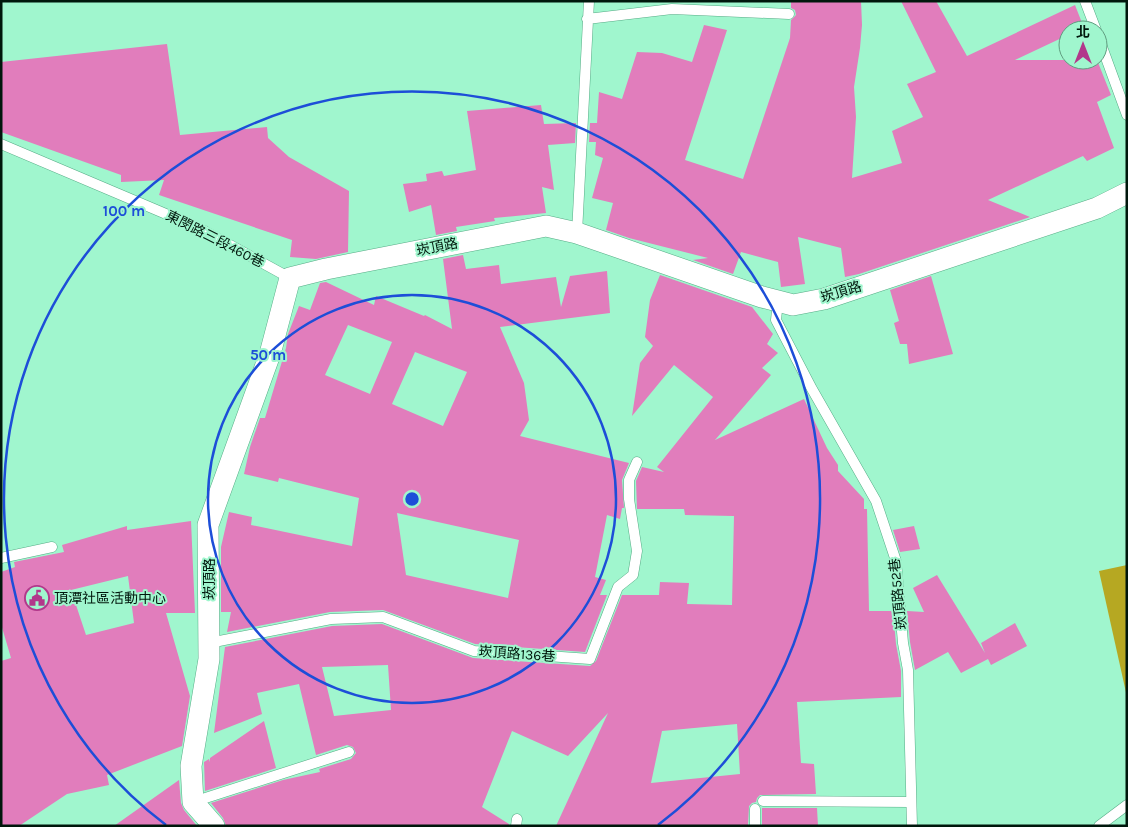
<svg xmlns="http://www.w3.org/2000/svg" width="1128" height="827" font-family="Karla,'Noto Sans TC',sans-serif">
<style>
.forest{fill:#b6a822}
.building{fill:#e17dbc;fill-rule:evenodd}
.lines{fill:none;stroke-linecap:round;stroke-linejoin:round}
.service-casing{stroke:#56ac86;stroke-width:11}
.minor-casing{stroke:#56ac86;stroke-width:22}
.service{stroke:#fff;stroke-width:10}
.minor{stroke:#fff;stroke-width:21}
.ring{fill:none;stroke:#1d4ed8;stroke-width:2.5}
.labels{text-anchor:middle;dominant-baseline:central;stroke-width:4;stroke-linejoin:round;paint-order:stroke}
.street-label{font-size:14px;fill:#00170c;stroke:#a0f6ce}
.poi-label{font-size:14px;fill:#00170c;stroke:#a0f6ce;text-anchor:start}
.centre{fill:#1d4ed8;stroke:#a0f6ce;stroke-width:2.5}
.ring-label{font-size:15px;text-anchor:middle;font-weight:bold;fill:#1d4ed8;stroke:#a0f6ce;stroke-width:4;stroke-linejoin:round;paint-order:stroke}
</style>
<rect width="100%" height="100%" fill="#a0f6ce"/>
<path class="forest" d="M1127,565v132l-28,-126z"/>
<path class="building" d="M791,1h70l1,24 -2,23 -6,39 2,30 -4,61 50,-15 -10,-32 31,-14 -16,-33 29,-12 -35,-71h35l31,55 108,-51 9,23 -5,2h-11v5l-53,25h82l14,35 -14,7 17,46 -27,13 -4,-5 -95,44 42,17 -171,57 -14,3 -4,-29 -43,-11 7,47 -24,3 -3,-25 -37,-10 -8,22 -40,-14 15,-2 -79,-20 -23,-8 7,-27 -21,-5 11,-40 -8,-3 1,-13h-7l1,-19h7l2,-31 23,7 15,-47 25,1 30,9 12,-37 23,5 -42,130 58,19 47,-141 1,-18 5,-5 -1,-5 -4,-2z
M167,44l13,91 87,-8 1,11 21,19 60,34 -1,61 -32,7 -26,-2 2,-17 -133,-45 5,-15 -43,2v-7l-120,-43v-70z
M541,105l3,19 32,-1 -1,20 -27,2 6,45 -12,-3 4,26 -52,5 1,3 -39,6 1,4 -21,4 -5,-30 -22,7 -6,-28 24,-3 -1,-7 16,-3 2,5 32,-6 -9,-59z
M463,255l3,14 33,-4 2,19 55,-7 5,30 9,-31 37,-5 3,42 -110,14 24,56 5,37 -9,16 109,27 -7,17 2,28h-2l-2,11 -13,-4 -12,62 11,3 -6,15h7l-22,57 -110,-8 -92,-34 -53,2 -103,20 4,-20h-10v-65l8,-35 23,5 -1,8 101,21 7,-48 -80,-20 -1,4 -34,-8 6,-27 10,-29h5l21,-70 2,-14 11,-28 11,4 10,-27 6,-1 48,23 2,-9 48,20 1,-1 27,14 -9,-70zM348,325l44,17 -22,52 -45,-19zM415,352l52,20 -24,54 -51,-22zM397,513l122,27 -11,58 -102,-23z
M660,275l92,32 21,27 -6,10 11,9 -16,15 9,7 -56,65 89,-41 23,49 11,17v6l26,28v10h3l2,102h24l3,33 5,27v26l-104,5 4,61 13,1 2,30 -56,1 -3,3 -1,4 -4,1 -3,3 -1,20h-192l52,-113 -40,43 -56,-25 -30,76 27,17v2h-283l-3,-8 -12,-15 72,-23 37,-8 -1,-3 32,-10 5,-6 -3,-6 -6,-2 -31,10 -17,-71 -42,9 5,21 -48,19 11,-86 107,-21 50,-2 91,34 117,8 6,-5 26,-66h37l1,-13 29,1 -2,21 45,1 2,-89 -49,-1 -1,-6h-47l-1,-28 6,-14 22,5 -7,-5 56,-70 -39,-32 -42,51 8,-53 13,-17 -8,-9 5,-37zM388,665l3,45 -57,6 -12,-49zM737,724l3,50 -89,9 11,-52z
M931,276l22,78 -44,10 -2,-20h-7l-6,-21 5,-2 -9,-31z
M191,521l4,92h-29l24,83 -8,50 -75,29 2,10 -42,9 -48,32h-18v-165l10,-3 -10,-34v-52l14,-5 -1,-5 50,-10 -2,-7 65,-19v4zM128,576l6,47 -48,12 -15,-45z
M914,526l6,23 -20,3 -7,-22z
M937,575l48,78 -4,-10 34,-20 12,23 -36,19 -3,-6 -27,14 -13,-21 -33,18 -5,-28 -3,-31 17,1 -11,-24z
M264,721l12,47 -71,23 -1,-29 5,-3 1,3v-4z
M179,780l2,23 3,7 13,16h-83z
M762,808h55l1,18h-56z"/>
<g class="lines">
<defs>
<path id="service" d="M1085,1l11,29
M587,19l85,-10 117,5
M1098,36l29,79
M1,144l198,84 91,50
M577,233l12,-232
M778,301l-2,19 36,69 64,112 20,60 7,82 5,27 4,156
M1,558l51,-11
M209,643l122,-24 52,-2 91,34 116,8 28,-72 15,-12 4,-24 -8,-52v-19l8,-18
M763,801l148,1
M193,802l156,-50
M755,809v17
M516,826l1,-7
M1099,826l28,-21"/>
<path id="minor" d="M214,826l-21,-24 -2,-36 18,-107 -1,-134 62,-171 20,-76 36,-9 220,-43 31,7 185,64 31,8 31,-6 273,-91 30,-15"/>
</defs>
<use href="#service" class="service-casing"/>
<use href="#minor" class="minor-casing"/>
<use href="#service" class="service"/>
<use href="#minor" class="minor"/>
</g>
<g class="ring">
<circle cx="412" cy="499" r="204"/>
<path d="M166 825A408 408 0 1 1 658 825"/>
</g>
<defs>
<symbol id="civic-ring" viewBox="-11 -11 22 22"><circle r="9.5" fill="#a0f6ce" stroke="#b2388b" stroke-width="1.5"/><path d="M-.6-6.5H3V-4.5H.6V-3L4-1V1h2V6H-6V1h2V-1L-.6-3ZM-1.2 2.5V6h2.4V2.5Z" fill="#b2388b"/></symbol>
</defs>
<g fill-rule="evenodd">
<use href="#civic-ring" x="23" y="584" width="28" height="28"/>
</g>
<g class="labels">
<g class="street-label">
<text transform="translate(215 239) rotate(27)">東閔路三段460巷</text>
<text transform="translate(437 247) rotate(-11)">崁頂路</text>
<text transform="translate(841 292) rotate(-17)">崁頂路</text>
<text transform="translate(209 579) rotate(-90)">崁頂路</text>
<text transform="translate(898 594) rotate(-96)">崁頂路52巷</text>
<text transform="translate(517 654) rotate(4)">崁頂路136巷</text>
</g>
<g class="poi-label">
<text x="54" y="598">頂潭社區活動中心</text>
</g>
</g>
<circle cx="412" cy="499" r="8" class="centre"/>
<g class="ring-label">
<text x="124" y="216">100 m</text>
<text x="268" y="360">50 m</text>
</g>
<rect width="1128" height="827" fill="none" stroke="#00170c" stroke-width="5"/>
<g transform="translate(1083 45)"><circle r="24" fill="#a0f6ce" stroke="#609d80"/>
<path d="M0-4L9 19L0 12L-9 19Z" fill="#b2388b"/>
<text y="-8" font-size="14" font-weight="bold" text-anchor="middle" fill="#00170c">北</text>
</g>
</svg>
